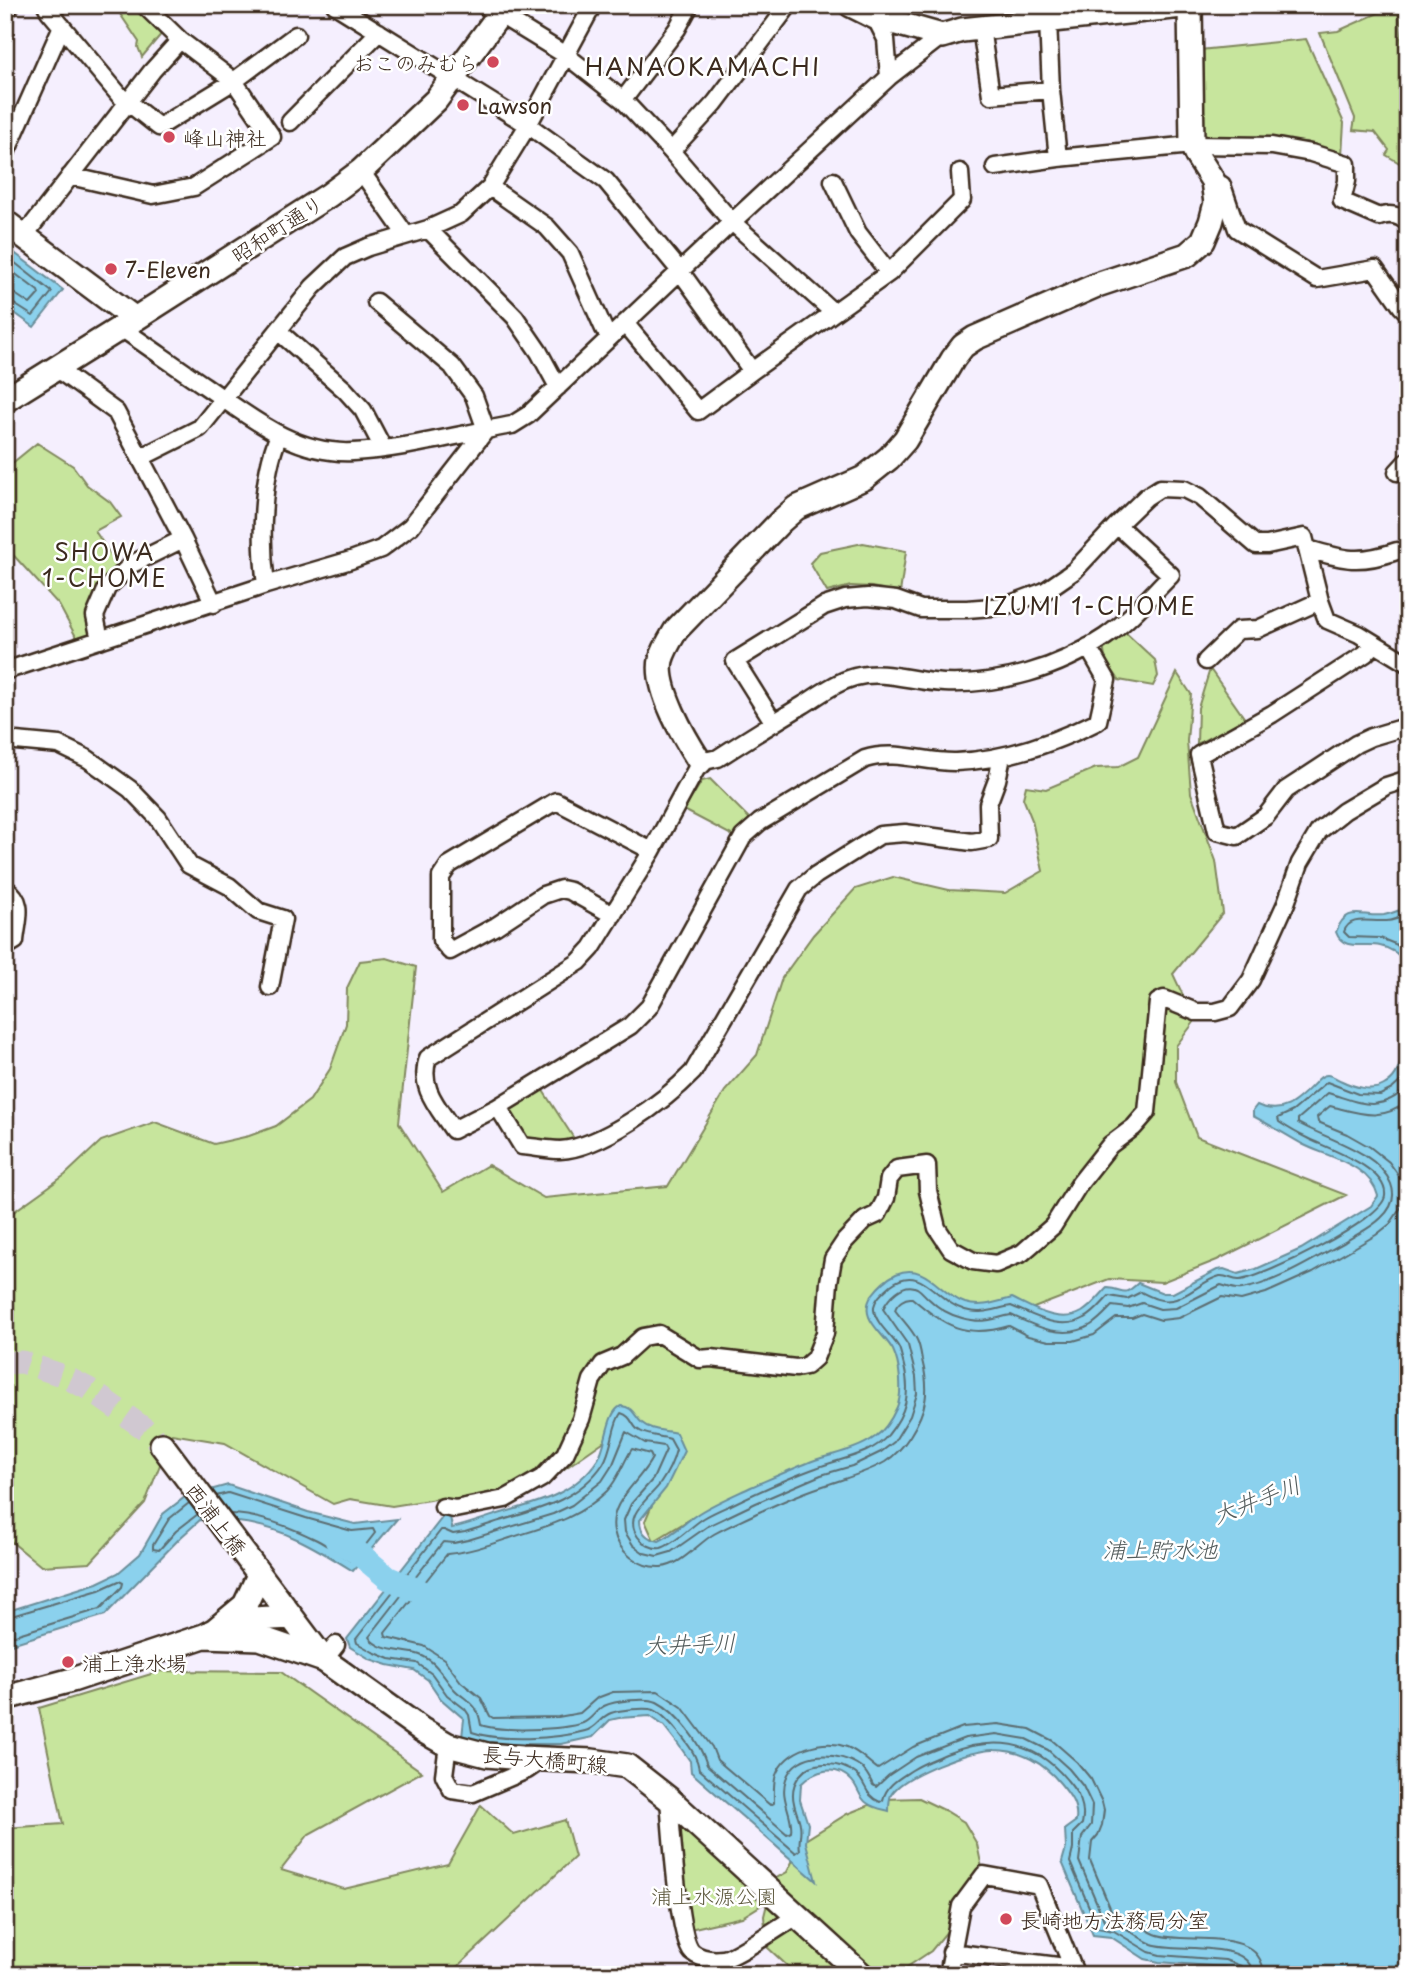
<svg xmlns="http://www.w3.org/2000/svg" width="1413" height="1980" font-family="'Playpen Sans','Klee One',sans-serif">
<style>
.green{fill:#c7e59d;stroke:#81885e;stroke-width:2}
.water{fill:#8bd1ed;stroke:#6b8e9a;stroke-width:2}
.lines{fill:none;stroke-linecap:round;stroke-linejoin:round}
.shore{stroke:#5b6d71;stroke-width:2}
.river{stroke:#8bd1ed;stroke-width:24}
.secondary-tunnel{stroke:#d0c8d1;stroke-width:23;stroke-dasharray:23 11;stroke-linecap:butt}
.street-casing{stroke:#3b2a1e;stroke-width:21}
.secondary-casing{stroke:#3b2a1e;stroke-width:28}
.street{stroke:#fff;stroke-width:16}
.secondary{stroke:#fff;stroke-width:23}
.poi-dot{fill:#d1495b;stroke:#fff;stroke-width:2.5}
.labels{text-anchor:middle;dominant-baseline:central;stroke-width:5;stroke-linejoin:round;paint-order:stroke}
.poi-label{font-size:21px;fill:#3b2a1e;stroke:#fff;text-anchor:start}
.street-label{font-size:21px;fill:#3b2a1e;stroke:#fff}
.park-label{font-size:21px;fill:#5e593e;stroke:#fff}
.neighbourhood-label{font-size:23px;letter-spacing:2px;fill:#3b2a1e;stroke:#fff}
.water-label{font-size:23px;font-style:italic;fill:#535c5c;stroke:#fff}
.quarter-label{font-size:24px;letter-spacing:2px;fill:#3b2a1e;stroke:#fff}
</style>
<rect width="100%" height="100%" fill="#f5effe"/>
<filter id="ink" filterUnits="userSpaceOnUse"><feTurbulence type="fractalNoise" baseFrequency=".0143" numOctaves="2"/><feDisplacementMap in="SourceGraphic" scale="14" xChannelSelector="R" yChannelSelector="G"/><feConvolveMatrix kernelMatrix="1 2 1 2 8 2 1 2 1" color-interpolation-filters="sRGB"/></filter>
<g filter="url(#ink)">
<path class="green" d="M114,5h25l24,27 -21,25 -4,-10 1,-5z
M1396,5h3l9,137v26l-22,-13 3,-5 -14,-18 -22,-2 2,-12 -35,-85 18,-2z
M1306,39l38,84 -2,32 -36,-13 -107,-4 1,-88z
M37,443l36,23 14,19 23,17 11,15 -26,14 28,42 -16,15 -7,52 -19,6 -22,-41 -54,-59v-77z
M863,543l43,8 -6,42 -28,-6 -21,-1 -24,6 -17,-29 10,-11z
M1125,632l30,28 3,16 -5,10 -34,-6c-6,-9 -16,-20 -15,-31z
M1210,669l35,50 -48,25 1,-36z
M1177,673l14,21 -4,47 4,52 25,68 7,52 -50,61 22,47 -19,25v36l21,55 149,58 -129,65 -55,22 -53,-3 -104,40 -79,37 -42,85 -185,73 -45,27 -9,-20 34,-79 -56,-14 -109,76 -72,-6 -50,8 -42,-7 -17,5 -108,-61 -53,-9 -27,69 -55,60 -49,3 -33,-27 -3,-3v-320l4,-1 56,-40 36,-34 54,-19 59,22 35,-8 27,-10 34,-26 20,-31 16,-45 1,-36 13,-27 27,-3 29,9 -17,156 44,69 45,-27 56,33 124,-12 57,-95 32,-36 25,-77 31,-43 42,-46 38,-12 56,13 56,3 38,-22 -11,-51 -9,-22 3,-12 20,3 50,-21 22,-1 20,-10z
M710,779l41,41 -14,18 -53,-28 18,-29z
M542,1089l33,51 -41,1 -8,-5 -15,-21 1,-10z
M161,1671l120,1 141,100 -113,62 -28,36 63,19 104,-25 33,-59 33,30 51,-15 10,37 -126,118h-444v-147l58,-4 -24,-116z
M919,1798l27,13 18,11 13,22 5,24 -29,56 -22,27 -36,24h-98l-2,-2 -28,-26 -3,-31 9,-36 14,-8 15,-30 45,-28 37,-15z
M682,1824l81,80 -21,13 -52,12 -14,-103z"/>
<path class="water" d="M8,248l55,42 -29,37 -29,-21v-55z
M1408,879v85c-7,-8 -17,-16 -28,-18 -16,-4 -37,6 -44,-14 11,-29 26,-14 48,-17 5,-1 11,-3 16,-5 9,-13 3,-21 8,-31z
M1408,1044v931h-166l-18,-8 -65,-5 -14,-3 -34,-22 -18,-2 -31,-73 4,-14 -1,-19 11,-8c2,-16 -6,-26 -16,-38 -16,-20 -39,-33 -66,-33 -22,-1 -92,25 -103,45 -2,4 -2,11 -2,16 -8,-2 -15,-3 -22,-8 -8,-5 -9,-17 -16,-23 -15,-16 -36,-10 -50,4l-1,16 8,24 -2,19 10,38 -125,-109 -1,-11 -12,-17 -14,-18 -14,-10 -31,2 -9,2 -17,17 -32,7h-70l-29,-7 2,-18 -23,-20 -13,-19 -14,-10 -26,-5 -18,-6 -20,-12 -3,-8 98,-125 5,2 2,12c18,-4 35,-11 53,-16 35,-10 71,-19 93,-53 9,-15 9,-47 23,-53 13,1 13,10 21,17 9,8 24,7 34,10l8,18 -18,37 -26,32c0,13 8,19 19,21 15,-7 26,-19 40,-28 16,-10 35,-18 52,-26 21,-9 43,-19 64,-27 21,-7 42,-10 60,-23 9,-6 17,-19 22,-30 6,-15 3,-42 -4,-57 -10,-18 -36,-32 -21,-55 6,-8 14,-16 24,-21 30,-13 44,21 69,29 17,5 31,-1 47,-5 21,10 47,27 70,14 10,-6 17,-16 25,-24 18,1 15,10 31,-5l25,10h10l44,-23 7,-1 14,5 18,-5 45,-20 70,-43 7,-10c-8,-32 -51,-39 -76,-52 -16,-9 -32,-19 -49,-28v-6l4,-5c26,11 39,-3 57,-21 3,-4 7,-9 13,-9 5,0 10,4 15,6 12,6 30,11 42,4 18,-10 14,-25 24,-41z
M228,1485l80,27 47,12 42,-5 -44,52c-35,-22 -72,-45 -115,-49 -12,-2 -25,-1 -38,-2l-19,17 -76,78 -100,31v-34l92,-29 21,-10 22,-19 23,-40 22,-17z"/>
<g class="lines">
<path class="shore" d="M5,255l47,37 -19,24 -22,-14 -6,-1
M5,266l33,25 1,3 -9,10 -15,-10 -10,-2
M1408,911c-20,23 -56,-4 -64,21l5,5 31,1 15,6 13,9
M216,1496l12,-3 78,25 46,13 21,-2 2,4 -21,27 -3,1c-12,-6 -22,-15 -34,-21 -26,-13 -57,-25 -86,-26
M189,1503l-20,16 -16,26v4l6,1 17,-19 22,-17
M5,1618l94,-28 20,-9 4,2 -1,4 -22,22 -95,29
M1244,1975l-3,-9 -16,-6 -65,-5 -11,-3 -35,-21 -16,-3 -28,-66 3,-13v-16l9,-9c4,-18 -3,-30 -15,-44 -32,-40 -75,-44 -121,-26 -11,5 -23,9 -34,16 -12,8 -26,15 -29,30l-3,2c-16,-7 -13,-18 -24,-28 -9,-7 -19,-10 -30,-10 -22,-1 -37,18 -32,39 1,7 5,14 6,21 2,9 -2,17 0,26l-4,3 -97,-84c-1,-3 -1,-7 -3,-10 -4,-12 -30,-44 -42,-49 -8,-3 -35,0 -43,3 -11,4 -15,16 -26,18 -29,8 -85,11 -113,1l-3,-17 -4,-6 -18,-14 -15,-21 -15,-11 -27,-4 -17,-7 -16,-9 -1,-4 85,-109h3l9,4 12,-2c14,-4 27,-9 41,-13 38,-11 74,-21 97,-55 10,-16 9,-39 18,-51 10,3 10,10 16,16 10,8 22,6 33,10l6,11c-3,12 -9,24 -16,34 -11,15 -38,31 -22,53 5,7 14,12 23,11 13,-3 31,-23 43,-30 10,-6 20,-10 29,-14 27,-13 55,-26 83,-36 22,-9 57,-13 72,-33 18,-22 23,-41 16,-69 -2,-7 -3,-15 -6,-20 -7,-11 -22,-22 -24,-36 -1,-10 10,-19 17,-25 31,-23 45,17 74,25 17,5 29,-1 46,-4 23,9 49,26 74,12 10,-5 17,-15 24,-22l18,3 14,-7c10,5 19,10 31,8 17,-3 31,-20 48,-24 7,-1 13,5 20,4 24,-3 143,-60 145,-84 3,-28 -59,-48 -78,-58 -9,-4 -19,-10 -28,-16l-1,-4 15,-7 34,-29 31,12 22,1 12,-6 10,-9 6,-19
M1253,1975c-2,-37 -77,-22 -101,-31 -12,-5 -22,-14 -33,-20 -5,-3 -10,-3 -15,-4l-25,-59 3,-24 9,-12 1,-20 -9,-19 -14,-17 -21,-19 -22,-11 -30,-5 -31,4 -49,19 -27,18 -13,12 -3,-2c-3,-6 -6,-13 -12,-18 -21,-16 -65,-18 -75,12 -7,20 8,36 5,53l-4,2 -80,-69c-6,-21 -30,-53 -50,-63 -10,-5 -43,-1 -53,4 -8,4 -13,14 -21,17 -20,7 -83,9 -102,2 -1,-6 -2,-11 -5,-16 -5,-8 -14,-12 -21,-19 -12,-12 -17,-28 -35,-35 -16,-6 -41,-2 -51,-18l74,-95 11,1 14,-3 85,-26 19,-9 30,-24 11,-17 13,-32 19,11 19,3 2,4 -13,29 -22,25 -7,16 1,12 8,13 11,8 13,3 14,-4 37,-26 48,-23 65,-28 31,-9 29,-14 13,-10 16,-26 7,-22 -1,-17 -8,-32 -25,-36c5,-11 20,-28 34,-21 5,3 8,8 12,11 9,9 21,16 33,19 22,6 29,1 49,-3 23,11 54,26 80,10 8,-5 14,-12 21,-19l16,2 14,-5 18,6 16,-1 45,-23c7,2 14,5 21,4 35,-6 72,-30 103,-47 12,-8 26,-14 36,-24 10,-9 15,-21 10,-34 -13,-33 -65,-45 -93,-61v-4l30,-26c34,10 50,21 80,-6
M1264,1975c-2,-51 -79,-29 -109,-41 -16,-7 -28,-19 -44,-24l-21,-50 2,-18 6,-7 4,-10 2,-15 -2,-8 -11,-23 -14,-17 -24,-21 -23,-12 -32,-5 -35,3 -50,20 -35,22c-10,-7 -18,-17 -31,-22 -24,-9 -61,2 -71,28 -3,8 -2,19 -2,28l-4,2 -53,-45 -5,-13 -30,-40 -24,-16 -45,1 -16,6 -17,15 -22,4 -65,1 -3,-2 -9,-18 -20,-16 -17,-23 -20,-13 -38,-9 -1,-4 62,-79c22,-2 42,-9 63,-16 37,-12 68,-19 97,-47 12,-12 16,-29 25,-42l18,5 2,4c-12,24 -44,44 -38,73 4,21 25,37 47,36 20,-1 36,-23 53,-33 14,-8 29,-14 43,-21 22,-10 46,-21 69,-28 20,-7 40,-12 59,-23 11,-7 18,-15 25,-26 17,-27 20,-45 12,-76 -1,-6 -2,-14 -5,-20 -5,-11 -15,-20 -22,-30 2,-7 10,-13 17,-12 33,28 53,41 97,28l19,10 21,5h24l21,-6 22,-17h16l10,-4 19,6 18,-2 43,-21 19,3 25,-7 47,-21 63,-37 14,-11 12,-18 2,-14 -5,-16 -10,-14 -19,-15 -23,-13 -29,-12 -1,-5 13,-11c29,7 51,17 78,-5"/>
<path class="river" d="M337,1541l20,11 31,26 34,14"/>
<path class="secondary-tunnel" d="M5,1363l17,-1 39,13 28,14 56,40 17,16"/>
<defs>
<path id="street" d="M46,5l3,6 71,85 39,31 75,-46 62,-46
M335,5l193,120 78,56 74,90 72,100
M484,5l83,51 56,44 48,51 61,71 101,90
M5,12l6,-7
M875,17l11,22 3,38
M1048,20l3,70 7,68
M981,28l10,67 60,-5
M623,100l54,-71 13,-24
M290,122l89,-90
M671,151l44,-48 74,-98
M5,155l57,-129
M995,167l63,-9 134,-13 80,1 39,7 36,11v17l-5,20 37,16c10,-4 21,-2 29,6
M361,171l45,64
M70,176l83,19 41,-8 78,-50 -38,-56 -54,-41 -36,-35
M833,181l25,52 31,40
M1222,185l15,44 80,50 58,-10 26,37 7,7
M490,187l57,40 23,26 34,76 6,8
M428,229l87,88 24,35 19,35
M24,236l128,-165 28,-31
M625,323l73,88 54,-40 137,-98 73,-73 -2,-28
M121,328c28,19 56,39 84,58 45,31 90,69 148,66 51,-3 108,-18 159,-27l16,-10 204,-193 157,-145 53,-41
M278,331l67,59 18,20 20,38
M57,369l59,43 67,127 31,65
M140,458l60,-30 113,-141 32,-30 23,-10 60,-18 33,-15 29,-27 38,-62 65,-120
M1397,472l11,-12
M1308,549c37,11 51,15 89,2
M266,585c-6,-44 -5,-108 13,-150
M100,640l-5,-24 12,-28 25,-24 51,-25
M1375,644l-10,10 -93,60 -73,41 18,76 20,5 29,-20 20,-26 70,-46 15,-7 37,-11
M1088,647l19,33 -9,41c-44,22 -92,39 -142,41 -31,1 -61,-13 -91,-3l-105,63 -17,15 -94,170 -19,19 -132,81 -45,23c-15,-23 -35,-43 -25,-72l151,-96 13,-14 60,-97 48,-89 18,-4c28,-18 57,-36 85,-53 16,-10 33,-23 52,-28 29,-8 59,5 89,6 57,2 114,-14 161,-46 25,-17 45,-41 66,-62l-54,-50
M1206,661l32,-31 20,-1 62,-28
M5,671l261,-86 85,-25 30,-11 30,-23 75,-96 -12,-34 -22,-30 -76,-64
M774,723l-39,-62 89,-55 21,-7 23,-2 28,3 25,9h46l38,-3 40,-15 29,-20 43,-46 29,-28 14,-9 24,1 16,8 56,48h11l37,-8 16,64 7,19 32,14 49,30
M5,740l54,5 29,14 42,30 28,29 31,47 40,21 29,25 25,8 -13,68
M5,888c21,14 12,31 10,53l-10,6
M613,915l-43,-24 -9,-2 -18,6 -47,31 -46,25 -9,-11v-63l8,-12 107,-64 96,50
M498,1107l24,39c12,1 26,4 38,4 41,-2 105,-49 133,-78l106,-183 17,-14 64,-40 25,-2 67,9 17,-3 -1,-35 9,-24 5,-23
M443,1507l12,2 50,-10 37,-21 23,-24 16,-35 11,-39 11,-16 19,-8 21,-19 16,-3 41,25 11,-1 85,10 10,-2 9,-8 10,-25 4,-51 4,-23 12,-18 20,-21 13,-6 8,-16 3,-19 8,-10 30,-4 1,26 9,37 14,21 22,12 23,3 26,-11 31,-27 27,-43 30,-38 24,-18 13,-15 11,-110 6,-3 32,13h19l15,-4 21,-28 35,-77 14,-40 19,-32 25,-20 42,-25 22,-7
M324,1660l12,-15
M448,1745l-4,30 8,15 21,3 54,-23 16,-11
M669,1799c2,25 9,139 23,153 8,7 21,8 31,7 11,-1 61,-35 74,-43
M951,1952l122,16
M948,1975l13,-69 23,-31 55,10 34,83 1,7"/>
<path id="secondary" d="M851,5l24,12 67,19 20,-6 229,-25
M5,222l130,97
M5,400l130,-81 194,-124 32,-24 75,-71 63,-85 6,-10
M700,762c-15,-23 -45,-74 -39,-102 3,-11 9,-20 15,-30l105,-109 15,-13 68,-30 25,-20 16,-18 48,-81 10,-13 12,-8 122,-53 90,-30 16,-14 8,-19 5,-19 -3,-22 -16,-25 -5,-11 -2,-140
M162,1445l162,215 98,70 26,15 39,10 35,3 70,3 35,5 42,33 193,176
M222,1628l31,-9 38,-2
M204,1636l56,2 64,22
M5,1698l67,-18 132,-44 11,-6 30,-25 14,-30"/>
</defs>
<use href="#street" class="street-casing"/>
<use href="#secondary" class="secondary-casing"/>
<use href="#street" class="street"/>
<use href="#secondary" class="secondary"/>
</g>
</g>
<g class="poi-dot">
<circle cx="493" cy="62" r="7"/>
<circle cx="463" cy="105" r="7"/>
<circle cx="169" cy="137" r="7"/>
<circle cx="111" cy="269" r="7"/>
<circle cx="68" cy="1662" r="7"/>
<circle cx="1006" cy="1919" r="7"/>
</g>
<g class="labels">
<g class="poi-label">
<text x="479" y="62" text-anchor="end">おこのみむら</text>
<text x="477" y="105">Lawson</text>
<text x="183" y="137">峰山神社</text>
<text x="125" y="269">7-Eleven</text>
<text x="82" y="1662">浦上浄水場</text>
<text x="1020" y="1919">長崎地方法務局分室</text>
</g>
<g class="street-label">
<text transform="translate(277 228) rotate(-33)">昭和町通り</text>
<text transform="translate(217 1518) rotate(53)">西浦上橋</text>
<text transform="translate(545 1758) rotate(5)">長与大橋町線</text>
</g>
<g class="park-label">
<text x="714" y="1895">浦上水源公園</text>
</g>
<g class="neighbourhood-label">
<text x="105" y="551">SHOWA<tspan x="105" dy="26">1-CHOME</tspan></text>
<text x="1090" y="605">IZUMI 1-CHOME</text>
</g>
<g class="water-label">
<text transform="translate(1256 1499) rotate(-21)">大井手川</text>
<text x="1160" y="1548">浦上貯水池</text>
<text transform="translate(690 1643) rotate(-2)">大井手川</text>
</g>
<g class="quarter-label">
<text x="703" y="66">HANAOKAMACHI</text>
</g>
</g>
<rect width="1413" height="1980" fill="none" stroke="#fff" stroke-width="28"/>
<rect x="14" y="14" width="1385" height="1952" fill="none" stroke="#3b2a1e" stroke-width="2.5" filter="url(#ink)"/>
</svg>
